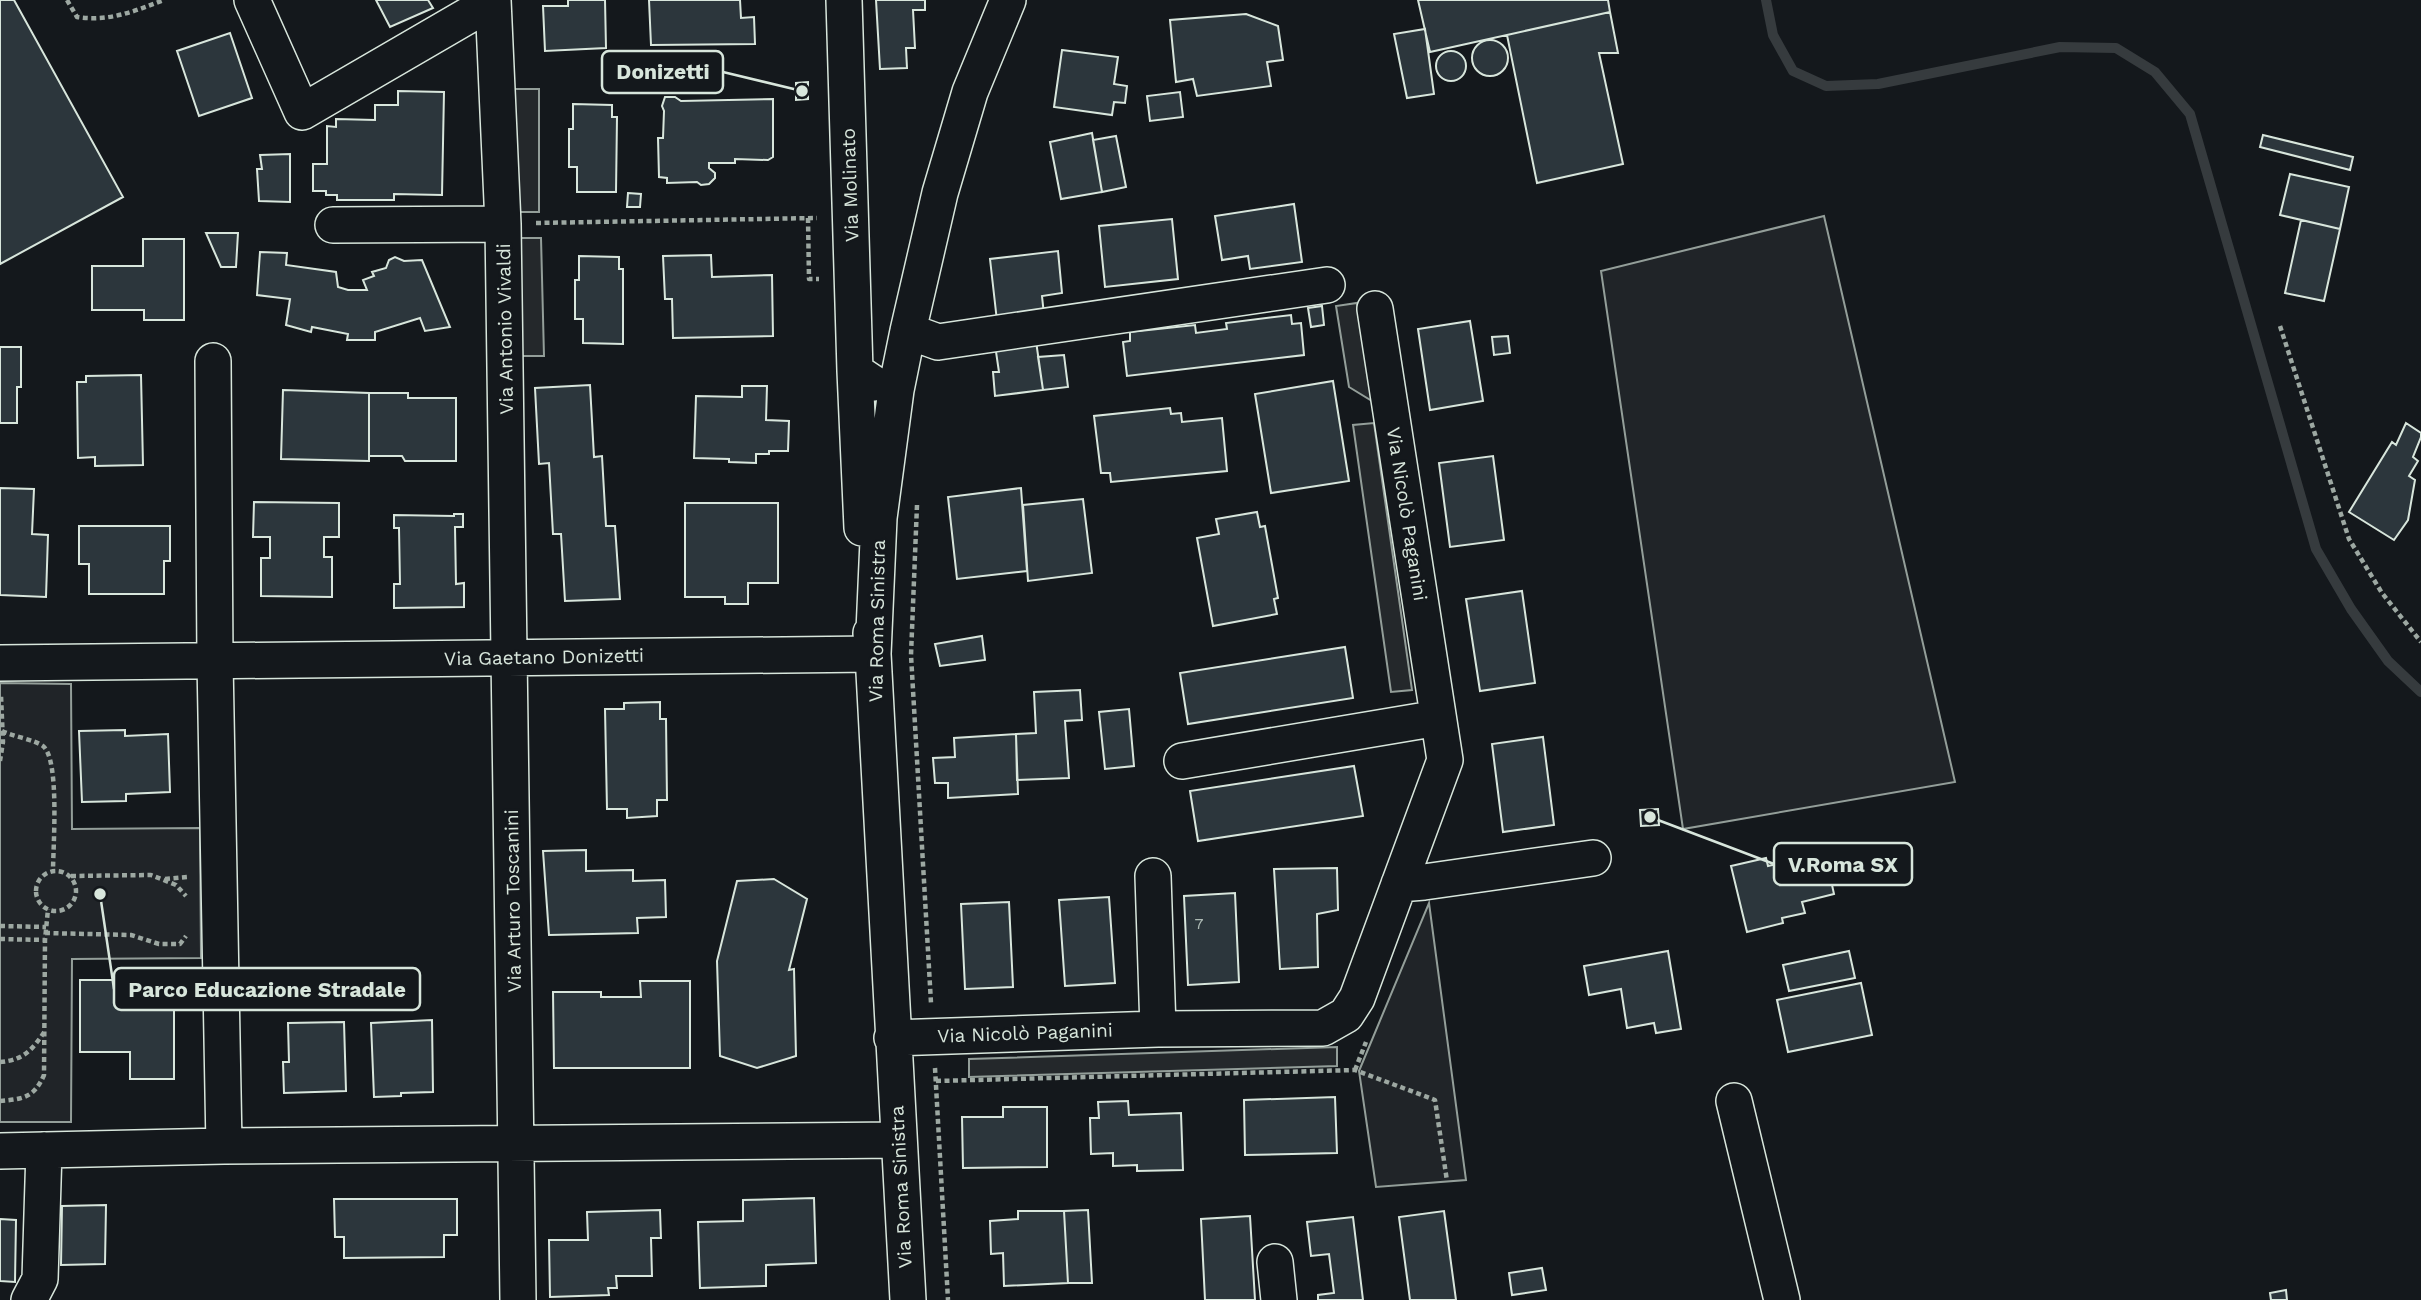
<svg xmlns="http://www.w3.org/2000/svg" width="2421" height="1300" font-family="'Work Sans',sans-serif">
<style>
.green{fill:#202428;stroke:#939e99;stroke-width:2}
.parking{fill:#24282b;stroke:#939e99;stroke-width:2}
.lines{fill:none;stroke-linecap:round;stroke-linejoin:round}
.stream{stroke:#363b3e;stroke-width:10}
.building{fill:#2c363c;stroke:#d8e6dc;stroke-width:2}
.minor-casing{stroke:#d8e6dc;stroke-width:38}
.path{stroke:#9da8a2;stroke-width:4.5;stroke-dasharray:5 3.5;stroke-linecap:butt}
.minor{stroke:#14181c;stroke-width:35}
.labels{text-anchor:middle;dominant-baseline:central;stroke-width:5;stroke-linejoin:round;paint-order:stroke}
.number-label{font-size:16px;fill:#adbab4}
.street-label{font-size:19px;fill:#d8e6dc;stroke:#14181c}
.leader{fill:none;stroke:#d8e6dc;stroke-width:2.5}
.callout-dot{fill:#d8e6dc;stroke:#14181c;stroke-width:2.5}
.callout{fill:#14181c;stroke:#d8e6dc;stroke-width:2.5}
.callout-label{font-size:21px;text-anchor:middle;font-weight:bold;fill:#d8e6dc}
</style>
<rect width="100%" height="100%" fill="#14181c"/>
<path class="green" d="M1824,216l131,566 -272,47 -82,-558z
M0,683l71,1 1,145 128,-1 1,130 -129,1 -1,163h-71z
M1429,903l37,277 -90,7 -17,-116z"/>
<path class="parking" d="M514,89h25v123h-24z
M519,238h22l3,118h-23z
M1357,303l15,98 -23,-14 -13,-81z
M1374,423l38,267 -21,2 -38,-267z
M1337,1047v19l-368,11v-18z"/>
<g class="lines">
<path class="stream" d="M1766,0l7,35 20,36 33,15 52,-2 182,-37 56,1 39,24 35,42 126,435 35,60 37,52 33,31"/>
</g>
<path class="building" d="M0,0h14l109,197 -123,67z
M376,0h52l5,8 -43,19z
M568,0h37l1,48 -61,3 -2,-45h25z
M649,0h91l1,18 13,-1 1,27 -104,1z
M876,0h49v10h-12l2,38h-9l1,20 -27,1z
M1418,0h190l2,12 -180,40z
M1610,12l8,41h-19l24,111 -86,19 -30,-148z
M1246,14l32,12 5,34 -16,2 4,24 -74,10 -4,-17 -17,3 -6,-62z
M1425,29l9,65 -27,4 -13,-64z
M230,33l22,65 -53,18 -22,-65z
M1472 58a18 18 0 1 1 36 0a18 18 0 1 1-36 0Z
M1062,50l56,7 -4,27 13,2 -2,17 -11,-1 -2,13 -58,-8z
M1436 66a15 15 0 1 1 30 0a15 15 0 1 1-30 0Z
M808,82v17l-12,1v-17z
M398,91l46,1 -2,103 -48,-1v6h-57v-5h-11v-4h-13v-27h14v-38l9,1v-8l39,1v-15h23z
M1180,92l3,25 -33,4 -3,-25z
M665,97h10l6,4 92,-2v58l-5,3 -33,-1v4h-26v5l6,5v5l-6,6 -8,1 -4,-3 -30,1v-5l-8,-1 -1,-39h5l1,-27 -2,-5z
M573,104l39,1v12h5l-1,75h-39v-25h-8v-38h4z
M1092,133l10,59 -41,7 -11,-57z
M2263,135l90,22 -3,13 -90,-23z
M1116,136l10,51 -24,5 -9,-52z
M290,154v48l-31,-1 -2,-32h5l-2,-14z
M2290,174l59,13 -9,42 -60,-14z
M628,193l13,1 -1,13h-13z
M1294,204l8,58 -52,7 -2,-13 -26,4 -7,-44z
M1172,219l6,60 -73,8 -6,-61z
M2301,220l39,9 -16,72 -39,-8z
M206,233h32l-2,34h-15z
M143,239h41v81h-40v-10h-52v-44h51z
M1058,251l4,42 -20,3 2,19 -47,6 -7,-62z
M260,252l27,1 -1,12 50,7 2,15 10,3h19l-4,-10 11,-4 -2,-4 14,-4 3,-8 6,-3 9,4 18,-1 28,67 -25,4 -5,-13 -45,14v8h-28l1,-6 -36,-7 -1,5 -25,-7 4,-26 -33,-4z
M711,255l1,22 60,-2 1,61 -100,2 -1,-39h-7l-2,-43z
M579,256l40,1v12h4v75l-40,-1v-24h-8v-39h4z
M1322,306l2,19 -13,2 -3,-19z
M1291,315l1,9 9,-1 3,32 -177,21 -4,-34 7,-1v-9l65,-7 1,8 31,-4 -1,-6z
M1470,321l13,80 -53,9 -12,-81z
M1508,336l2,17 -16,2 -2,-18z
M1036,341l7,49 -48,6 -2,-24h6l-4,-27z
M0,347h21v40h-4v36h-17z
M1064,355l4,32 -25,3 -5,-33z
M141,375l2,90 -48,1v-9l-17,1 -1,-76h9v-6z
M1333,381l16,100 -78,12 -16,-99z
M590,385l4,72 8,-1 4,70h9l5,73 -55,2 -4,-67h-8l-4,-71 -10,1 -4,-76z
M742,386h25l-1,34 23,1 -1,30h-19v3h-13v9l-27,-1v-3l-35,-1 2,-62 46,1z
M283,390l86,3v68l-88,-2z
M369,393h39v5h48v63h-51l-3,-5h-33z
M1170,408l1,6 10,-1 1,9 40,-4 5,53 -116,11 -1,-9h-9l-7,-57z
M2406,423l15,10v4l-8,20 5,4 -9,15 6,4 -7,40 -14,20 -45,-28 43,-70 4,3z
M1493,456l11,84 -54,7 -11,-84z
M0,488l34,1 -2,45 16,1 -2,62 -46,-2z
M1021,488l6,83 -70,8 -9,-82z
M1083,499l9,74 -64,8 -5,-76z
M254,502l85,1v34h-15v20h8v40l-71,-1v-38h9v-21h-17z
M685,503h93v80h-30v21h-23v-7h-40z
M1257,512l3,15 5,-1 13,72 -4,1 3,15 -64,12 -16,-88 22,-4 -3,-15z
M454,514h9v13h-8l1,57 8,-1v24l-70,1v-24h6l-1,-56h-5v-13l60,1z
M79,526h91v35h-6v33h-75v-30h-10z
M1522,591l13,92 -55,8 -14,-92z
M982,636l3,24 -45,6 -5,-22z
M1345,647l8,51 -165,26 -8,-51z
M1080,690l2,30 -17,1 4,57 -52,2 -1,-46 20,-1 -2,-41z
M660,702v17h6l1,81h-10v16l-30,2v-9h-20l-2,-100h19v-6z
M1129,709l5,57 -29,3 -6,-57z
M125,730v6l43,-2 2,58 -44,2v7l-44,1 -3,-71z
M1016,734l2,60 -70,4v-15h-13l-2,-25 22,-1 -1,-19z
M1543,737l11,88 -51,7 -11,-88z
M1354,766l9,50 -165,25 -8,-50z
M1658,809l1,16 -18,1 -1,-16z
M586,850v21l47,-1v11l32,-1 1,37 -29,1 1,15 -89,2 -6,-84z
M1825,853l9,41 -32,8 3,11 -23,5 1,5 -36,9 -16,-66 35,-8 2,8z
M1337,868l1,42 -21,4 1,53 -38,2 -6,-100z
M774,879l33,20 -18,71 5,-1 2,87 -39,12 -37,-12 -3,-95 20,-80z
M1235,893l4,89 -51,3 -4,-89z
M1109,897l6,86 -50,3 -6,-86z
M1009,902l4,85 -48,2 -4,-85z
M1668,951l13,78 -25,4 -2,-10 -27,5 -6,-39 -32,6 -5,-29z
M1849,951l6,27 -66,13 -6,-26z
M80,980h51v23h43v76h-44v-27h-50z
M640,981h50v87h-136l-1,-76h48v5h40z
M1861,983l11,52 -84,17 -11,-52z
M432,1020l1,72 -32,1v3l-27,1 -3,-74z
M344,1022l2,69 -62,2 -1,-31h6l-1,-39z
M1335,1097l2,56 -92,2 -1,-55z
M1128,1101l1,14 52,-2 2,57 -46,1v-6l-24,1v-13l-22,1 -1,-36h9l-1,-16z
M1003,1107h44v60l-84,1 -1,-51h41z
M814,1198l2,65 -50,2v21l-66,2 -2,-66 45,-1v-21z
M334,1199h123v36h-13v22l-100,1v-21h-9z
M106,1205l-1,59 -44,1 1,-59z
M660,1210l1,28h-10l1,38h-36l1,12h-9l1,7 -59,2 -1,-57h39l-1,-28z
M1088,1210l4,73h-24l-4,-72z
M1018,1211h46l4,72 -64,3 -1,-33 -12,1 -1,-33 28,-2z
M1444,1211l12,89h-46l-11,-83z
M1250,1216l5,84h-50l-4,-81z
M1353,1217l10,83h-45v-5l16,-2 -5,-39 -18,2 -4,-34z
M0,1219l16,1 -1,62 -15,-1z
M1542,1268l4,22 -34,5 -3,-22z
M2286,1290l1,10h-16l-1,-7z"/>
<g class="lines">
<defs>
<path id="minor" d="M252,0l50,112 191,-111
M493,0l10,224 15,1076
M844,0l11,371 18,12
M333,225l170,-1
M908,331l30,11 389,-57
M213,361l2,300 9,485
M855,371l7,157
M0,663l873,-9 -2,-21
M1182,761l256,-43
M1153,876l5,153
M1399,884l25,-2 169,-24
M892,1038l266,-9 165,-1 23,-13 11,-17 88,-238 -70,-451
M1734,1101l48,199
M0,1151l224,-5 675,-6
M1275,1262l4,38
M29,1300l11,-21 4,-129
M908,1300l-35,-646 6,-136 17,-128 12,-59 32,-138 30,-101 38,-92"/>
</defs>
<use href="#minor" class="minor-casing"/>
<path class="path" d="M67,0l10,17c32,5 58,-6 87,-17
M808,218l1,61h10
M536,223l281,-5
M2280,326l69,213 33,54 39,49
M917,505l-6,150 20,348
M2,731c10,5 33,9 41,15 17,13 10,102 10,125
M0,761l3,-19 -2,-47
M36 891a20 20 0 1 1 40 0a20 20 0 1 1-40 0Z
M71,876l80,-1 25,10 10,11
M165,879l23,-2
M0,926l46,1
M45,933l86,2 28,9h21l6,-8
M0,939l45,1
M0,1062c24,-2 32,-12 45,-31
M935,1068l13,232
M1355,1070l11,-28
M936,1081l419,-11 80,30 12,81
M0,1101c23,-2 34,-3 44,-26l1,-135 3,-31"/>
<use href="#minor" class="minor"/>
</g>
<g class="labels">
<g class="number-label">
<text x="1199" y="923">7</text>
</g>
<g class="street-label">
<text transform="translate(850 185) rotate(-92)">Via Molinato</text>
<text transform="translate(505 329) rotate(-91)">Via Antonio Vivaldi</text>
<text transform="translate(1407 514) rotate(81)">Via Nicolò Paganini</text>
<text transform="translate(877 621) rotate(-89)">Via Roma Sinistra</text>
<text transform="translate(544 657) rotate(-1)">Via Gaetano Donizetti</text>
<text transform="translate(513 901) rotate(-91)">Via Arturo Toscanini</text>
<text transform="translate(1025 1033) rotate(-2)">Via Nicolò Paganini</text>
<text transform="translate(901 1187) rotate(-93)">Via Roma Sinistra</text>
</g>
</g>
<path class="leader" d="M802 91L723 72M1650 817L1774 864M100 894L114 989"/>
<g class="callout-dot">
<circle cx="802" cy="91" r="7"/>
<circle cx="1650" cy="817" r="7"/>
<circle cx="100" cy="894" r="7"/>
</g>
<g class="callout">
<rect x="602" y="51" width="121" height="42" rx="7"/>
<rect x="1774" y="843" width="138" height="42" rx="7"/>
<rect x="114" y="968" width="306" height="42" rx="7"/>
</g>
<g class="callout-label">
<text x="663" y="79">Donizetti</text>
<text x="1843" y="872">V.Roma SX</text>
<text x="267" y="997">Parco Educazione Stradale</text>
</g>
</svg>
